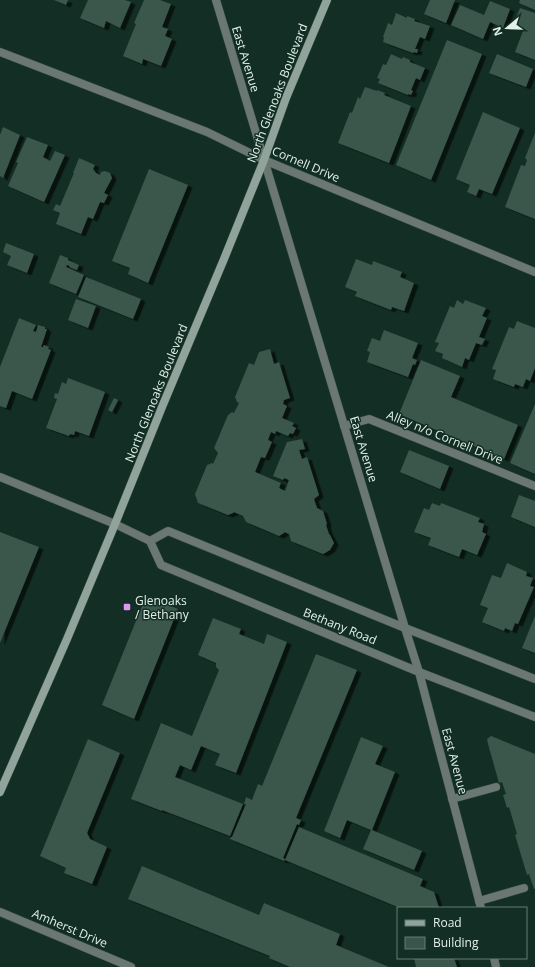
<svg xmlns="http://www.w3.org/2000/svg" width="535" height="967" font-family="'Open Sans',sans-serif">
<style>
.building{fill:#3a564b;filter:url(#shadow)}
.lines{fill:none;stroke-linecap:round;stroke-linejoin:round}
.lane-casing{stroke:#304940;stroke-width:9}
.street-casing{stroke:#304940;stroke-width:9}
.secondary-casing{stroke:#304940;stroke-width:9}
.lane{stroke:#6b7772;stroke-width:8}
.street{stroke:#6b7772;stroke-width:8}
.secondary{stroke:#90a49c;stroke-width:8}
.poi-dot{fill:#df98f2;stroke:#132e24;stroke-width:1.5}
.labels{text-anchor:middle;dominant-baseline:central;stroke-width:3;stroke-linejoin:round;paint-order:stroke}
.street-label{font-size:12px;fill:#e1f1ea;stroke:#132e24}
.poi-label{font-size:12px;fill:#e1f1ea;stroke:#132e24;text-anchor:start}
</style>
<defs>
<filter id="shadow"><feDropShadow dx="4.5" dy="2.5" stdDeviation="0" flood-color="#0009"/></filter>
</defs>
<rect width="100%" height="100%" fill="#132e24"/>
<path class="building" d="M54,0h14l-2,5z
M88,0h37l6,2 -11,26 -14,-7 -2,7 -24,-10z
M144,0h16l11,4 -9,23 6,2 -3,7 7,3 -11,27 -18,-7 -1,5 -19,-8 13,-32 -2,-1z
M430,0h25l-9,23 -22,-9z
M520,0h15v10l-16,-7z
M490,1l20,8 -7,19 -13,-6 -7,17 -32,-14 9,-20 24,10z
M520,8l15,5v47l-20,-8 8,-21 -11,-4z
M396,13l11,5v-2l8,3 -1,2 16,5 -5,13 -5,-2 -5,12h3l-1,4 -3,-1 -1,1 -30,-11 1,-4 -1,-1 5,-14 4,2z
M447,40l35,14 -51,126 -35,-15z
M391,54l11,5 1,-2 7,3v2l15,6 -5,12 -4,-2 -5,12 2,1 -2,4 -3,-1v1l-30,-12 2,-4 -3,-1 6,-14 3,1z
M497,54l36,15 -7,18 -37,-14z
M365,87l12,4v-1l8,3 -1,2 27,11 -22,57 -51,-20 12,-31 2,1 6,-16 2,2z
M483,112l37,16 -28,66 -13,-5 -3,7 -9,-4 3,-7 -14,-6z
M3,127l17,8 -17,43 -3,-2v-41z
M535,133v86l-30,-12 16,-42 4,1 2,-6 -2,-2z
M27,137l21,8 -5,12 7,4 5,-10 10,4 -21,47 -36,-16 10,-23 -2,-1z
M79,158l16,7 -2,4 3,4 4,2 1,-3 4,-1 5,2 2,5 -8,15 4,2 -4,8 -4,-1 -7,17 -5,-2 -7,17 -25,-10 4,-11 -7,-3 3,-6 4,2 14,-33h-1z
M149,169l39,16 -40,98 -20,-9 2,-6 -18,-7z
M6,243l28,11 -7,19 -20,-8 4,-9 -8,-4z
M60,255l8,3v2l11,5 -2,5 -8,-3 1,-1 -3,-1 -1,2 18,8 -8,19 -27,-11z
M356,259l16,6 1,-4 29,11 -2,5 14,6 -10,28 -12,-4 -1,3 -36,-14 2,-4 -12,-5z
M86,277l55,22 -8,20 -55,-22z
M76,299l20,7 -8,22 -20,-8z
M457,300l6,4 2,-4 21,8 -4,8 5,2 -8,19 6,2 -3,6 -6,-2 -7,17 -4,-2 -3,9 -20,-9 1,-4 -8,-3 4,-8 -4,-1 15,-36 4,2z
M19,318l17,7 -3,6 3,1 2,-7 7,2v2h2l-6,18h2l1,-2 5,2 -1,2 3,1 -19,49 -20,-8 -6,17 -6,-2v-39z
M517,321l18,7v40l-5,13 -4,-2 -3,8 -8,-3 -1,3 -21,-8 3,-9 -4,-1 17,-42 5,2z
M384,330l34,13 -6,15 5,2 -2,5 -2,-1 -5,13 -41,-15 3,-10 -3,-1 5,-13 8,3z
M270,349l4,15 5,-2 11,36 -6,2 -1,4 4,2 -5,12 12,5 -2,3 4,2 -3,6 -3,-1 -2,3 -12,-5 -1,3 -4,-2 -3,8 4,2 -7,16 -4,-1 -6,15 26,11 -2,5 6,3 4,-11 -5,-2 -1,2 -10,-4 14,-34 15,-3 3,10 -6,1 3,9 5,-2 12,38 -5,4 3,9 6,3 4,13 -1,1 3,9 1,1 4,8 -4,7 -7,4 -32,-13 -2,-7 -5,-2v1l-5,3 -33,-14 -3,-6 -9,-4 -1,1 -5,2 -30,-12 -3,-9 12,-29 5,-2 1,1 5,-11 -4,-5 14,-33 4,-3 2,1 5,-10 -2,-1 -2,-5 14,-34 5,2 5,-13z
M421,360l39,16 -9,21 67,28 -14,34 -105,-45z
M68,378l37,14 -16,44 -14,-5 -1,4 -4,-1 -1,2 -23,-8 11,-29 -3,-1 1,-5 3,1 4,-12 4,2z
M114,398l4,2 -6,12 -4,-2z
M535,404v70l-25,-11z
M409,450l40,16 -9,23 -40,-17z
M519,495l16,6v26l-24,-10z
M432,503l8,3 1,-3 39,15 -2,4 6,2 -2,8 4,2 -9,21 -15,-6 -3,8 -31,-12 3,-7 -17,-6 10,-24 5,2z
M0,532l39,15 -39,96z
M507,563l20,9 -1,4 7,2 -3,8 4,1 -16,37 -3,-1 -3,8 -7,-3 -1,3 -22,-9 6,-14 -8,-3 12,-30 9,3z
M146,596l32,13 -44,110 -32,-14z
M535,616v37l-13,-5z
M213,618l28,11 -2,5 25,10 3,-10 20,8 -51,131 -21,-8 5,-11 -19,-8 -10,24 -11,-5 -5,12 68,27 -13,32 -68,-26v1l-31,-12 30,-76 31,13 27,-66 -3,-3v-4l-18,-8z
M316,654l41,16 -61,148 5,2 -2,5 -2,-1 -14,34 2,1 -1,2 -54,-22 1,-2h1l14,-33h-2l2,-7 6,3 6,-16 4,2z
M491,736l44,18v135h-1l-5,-15 -2,1 -12,-40 2,-1 -8,-27 -2,1 -4,-13 3,-1 -4,-12 -3,1 -11,-39 -1,-5z
M361,737l22,9 -8,18 20,8 -23,58 50,21 -8,19 -51,-21 8,-19 -24,-10 -7,18 -16,-7z
M88,739l32,14 -33,80 3,6 17,8 -15,37 -28,-11 2,-5 -26,-12z
M299,827l124,52 -3,7 14,6 5,16h-39l-115,-48z
M142,866l117,49 5,-12 76,31 -4,11 53,22h-99l-21,-9 1,-2 -142,-57z
M414,958h40l3,9h-41z"/>
<g class="lines">
<defs>
<path id="lane" d="M344,426l25,-7 166,67
M452,799l44,-12
M479,901l45,-13"/>
<path id="street" d="M216,0l189,628 14,44 62,236
M0,52l207,80 57,28 271,112
M0,477l115,47 35,17 11,24 258,107 116,45
M150,541l18,-10 237,97 130,51
M0,912l131,55
M494,958l2,9"/>
<path id="secondary" d="M0,792l67,-153 48,-115 47,-117 62,-148 40,-99 22,-62 41,-98"/>
</defs>
<use href="#lane" class="lane-casing"/>
<use href="#street" class="street-casing"/>
<use href="#secondary" class="secondary-casing"/>
<use href="#lane" class="lane"/>
<use href="#street" class="street"/>
<use href="#secondary" class="secondary"/>
</g>
<rect class="poi-dot" x="123" y="603" width="8" height="8" rx="2"/>
<g class="labels">
<g class="street-label">
<text transform="translate(246 59) rotate(73)">East Avenue</text>
<text transform="translate(277 93) rotate(-69)">North Glenoaks Boulevard</text>
<text transform="translate(306 164) rotate(23)">Cornell Drive</text>
<text transform="translate(156 393) rotate(-68)">North Glenoaks Boulevard</text>
<text transform="translate(445 437) rotate(22)">Alley n/o Cornell Drive</text>
<text transform="translate(364 449) rotate(73)">East Avenue</text>
<text transform="translate(340 626) rotate(22)">Bethany Road</text>
<text transform="translate(455 761) rotate(75)">East Avenue</text>
<text transform="translate(70 928) rotate(23)">Amherst Drive</text>
</g>
<g class="poi-label">
<text x="135" y="600">Glenoaks<tspan x="135" dy="14">/ Bethany</tspan></text>
</g>
</g>
<rect x="397" y="907" width="130" height="52" fill="#132e24" stroke="#657c73"/>
<rect x="405" y="920" width="20" height="6" fill="#90a49c" stroke="#657c73"/>
<text x="433" y="927" font-size="12" fill="#e1f1ea">Road</text>
<rect x="405" y="937" width="20" height="12" fill="#3a564b" stroke="#657c73"/>
<text x="433" y="947" font-size="12" fill="#e1f1ea">Building</text>
<g transform="translate(507 28) rotate(251)" stroke="#132e24" stroke-width="3" paint-order="stroke">
<path d="M0-3L7 15L0 10L-7 15Z" fill="#e1f1ea"/>
<text y="-6" font-size="11" font-weight="bold" text-anchor="middle" fill="#e1f1ea">N</text>
</g>
</svg>
